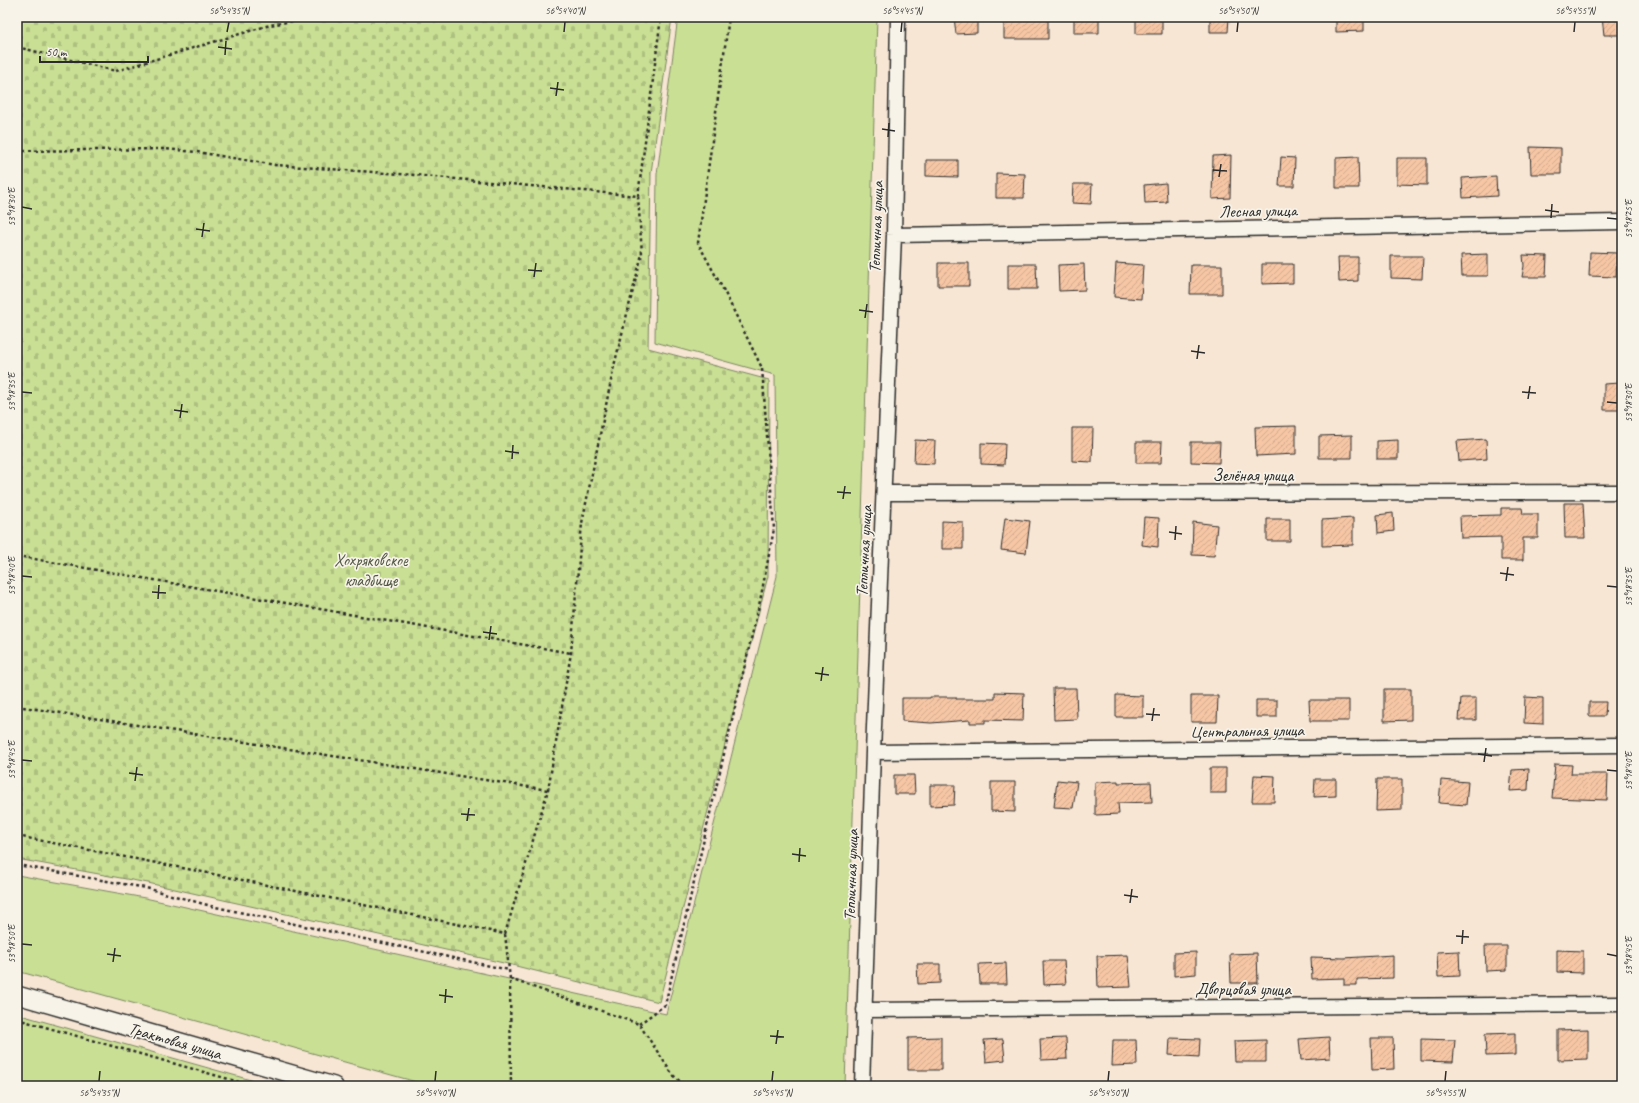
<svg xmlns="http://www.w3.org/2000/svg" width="1639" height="1103" font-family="Caveat,sans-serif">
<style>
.grass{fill:#c9df94;stroke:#7a8560}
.cemetery{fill:url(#cemetery-stones);stroke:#7a8560}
.building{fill:url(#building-hatch);stroke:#2b2b2b}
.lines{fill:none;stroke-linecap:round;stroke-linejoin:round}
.minor-casing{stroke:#2b2b2b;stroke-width:17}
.tertiary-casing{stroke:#2b2b2b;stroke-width:20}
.path{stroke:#2b2b2b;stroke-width:2.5;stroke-dasharray:3 3;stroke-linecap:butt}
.minor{stroke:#f7f3e8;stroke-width:14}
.tertiary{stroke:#f7f3e8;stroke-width:17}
.ticks{fill:none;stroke:#2b2b2b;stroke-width:1.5}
.labels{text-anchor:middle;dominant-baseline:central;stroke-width:3.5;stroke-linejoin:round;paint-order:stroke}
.street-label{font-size:17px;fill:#2b2b2b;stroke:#f7f3e8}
.park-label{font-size:17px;fill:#525845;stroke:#f7f3e8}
.neatline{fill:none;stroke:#2b2b2b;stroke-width:1.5}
.ticks-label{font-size:10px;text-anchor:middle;fill:#2b2b2b}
</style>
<defs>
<pattern id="cemetery-stones" width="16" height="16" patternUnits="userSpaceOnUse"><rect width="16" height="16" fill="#c9df94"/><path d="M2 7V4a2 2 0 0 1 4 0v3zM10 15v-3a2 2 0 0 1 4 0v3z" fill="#adc080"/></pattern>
<pattern id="building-hatch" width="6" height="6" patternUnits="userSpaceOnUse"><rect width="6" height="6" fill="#f6c6a5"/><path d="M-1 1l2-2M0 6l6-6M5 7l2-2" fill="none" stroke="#d3aa8e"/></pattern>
</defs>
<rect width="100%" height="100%" fill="#f7e6d4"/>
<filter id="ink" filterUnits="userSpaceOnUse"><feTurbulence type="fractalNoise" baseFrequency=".025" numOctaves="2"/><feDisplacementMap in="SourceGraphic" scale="8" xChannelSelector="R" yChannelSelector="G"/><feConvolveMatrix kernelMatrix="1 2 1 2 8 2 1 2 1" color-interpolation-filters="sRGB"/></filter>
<g filter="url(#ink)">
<path class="grass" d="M678,17h199l-32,1069h-414l-414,-115v-96l128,23 521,116 111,-438 -2,-201 -120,-33 2,-168z
M17,1014l255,72h-255z"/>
<path class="cemetery" d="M17,17h655l-21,156 -3,175 121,32 -1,196 -109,426 -151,-38 -360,-81 -131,-24z"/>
<path class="building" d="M954,17h23v16l-21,1z
M1004,17h44v22h-44z
M1074,17h25v16h-25z
M1136,17h26v17h-26z
M1210,17h19l-1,15h-18z
M1336,17h28v14l-28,1z
M1602,17h20v18h-18z
M1530,147l31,1v26h-30z
M1231,155l-1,43 -18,1 1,-43z
M1281,157l14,1 -1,28h-15z
M1358,157l1,31h-23v-30z
M1397,158h30v27l-30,-1z
M926,160h32v17l-32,-1z
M996,173l29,1 -1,24h-28z
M1496,176l1,20 -34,2 -1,-20z
M1166,183l1,19 -22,1 -1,-18z
M1073,184h19l-1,20 -19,-1z
M1590,252l27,1 -1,24 -27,-1z
M1488,254v22h-26l-1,-21z
M1523,255l24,1 -1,21h-24l2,-11z
M1391,256h32l-1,23 -31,-1z
M1338,257h20v24l-19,1z
M938,263h31v23h-31z
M1116,263l27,2 -2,34 -27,-2z
M1008,264h28l1,25h-29z
M1084,264l1,26 -26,1 -1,-26z
M1262,264h31v19l-31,1z
M1191,265h31v29h-32z
M1620,383v27h-16v-26z
M1296,426v28l-40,2 -1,-29z
M1072,428h21l-1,34 -20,-1z
M1352,435v23h-33v-22z
M1486,439l1,20 -28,2 -2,-20z
M915,440l20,1 -1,23 -20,-1z
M1398,440v19h-21v-18z
M1136,442h26l-1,21h-25z
M1191,442h29l-1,21 -28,-1z
M981,443l24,1 -1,21 -23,-1z
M1564,503h19l2,35h-20z
M1501,508h21l1,6h15v24h-15v22h-22v-23l-40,1 -1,-22 41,-1z
M1393,513l1,18 -16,2 -1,-18z
M1144,517l15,1 -1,29 -16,-2z
M1005,518l25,3 -4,32 -25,-3z
M1353,518v27l-31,1v-26z
M1267,519h23v22h-23z
M942,521l21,1v27h-21z
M1193,522l24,3 -3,31 -22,-1z
M1053,688h23l1,31 -23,1z
M1384,689h27v31l-27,1z
M995,692l29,1 -1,28 -38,-1v3h-15v-3l-39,3 -29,-2v-23h28v-1h26v2h39z
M1116,695l27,1v21h-27z
M1191,696h27l-1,26h-26z
M1525,697l18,1v26l-19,-1z
M1461,698h15v22h-17z
M1256,700h21v17h-21z
M1309,700h40v21h-39z
M1589,702h17l-1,14h-16z
M1555,764l17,1 -1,9h37l-1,26 -55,-2z
M1210,768h16v25h-16z
M1529,769l-1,21 -18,1 2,-21z
M894,775h20l1,19h-21z
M1254,775l21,1 -1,26h-22z
M1315,779h21v17l-22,1z
M1377,779h25v31l-26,1z
M1057,780l20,2 -4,26 -19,-1z
M1441,780l27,2 -2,23 -27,-2z
M1118,781v2l33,-1 1,20 -34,1 1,11 -24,1v-33z
M991,782h24v30l-24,-1z
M930,785h25l-1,20 -24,1z
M1485,946h22v24l-21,1z
M1557,950l26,1v22l-26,-1z
M1459,951l1,25 -22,1 -1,-25z
M1196,952v22l-22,2v-23z
M1257,953l1,30h-27l-1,-29z
M1128,955l3,32 -33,1 -1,-32z
M1393,955v23l-36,1v6h-13v-7l-32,1 -1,-22 33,1z
M1043,961h21l2,23 -22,1z
M1006,963l1,21h-27l-1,-20z
M917,964h23v19l-22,1z
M1588,1029v30l-30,1v-30z
M1515,1033v22l-29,1 -1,-22z
M941,1037v33h-33v-32z
M1329,1037l1,21 -29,2 -2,-21z
M1066,1038l1,21 -26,1 -1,-21z
M1170,1038l30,1 -1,18 -30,-2z
M1371,1038h22l1,31 -22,1z
M1003,1039l2,21 -19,2 -2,-22z
M1421,1039l34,1 -2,22 -32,-1z
M1113,1040h23l1,25 -25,1z
M1266,1040v22h-31l-1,-21z"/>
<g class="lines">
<defs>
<path id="minor" d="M894,235l728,-13
M884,493l738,-1
M873,752l749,-7
M864,1010l758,-6
M862,1086l11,-334 21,-517 4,-218"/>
<path id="tertiary" d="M17,995l317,91"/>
</defs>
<use href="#minor" class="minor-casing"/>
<use href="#tertiary" class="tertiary-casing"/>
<path class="path" d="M17,47l99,24 154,-46 45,-8
M17,151l147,-2 33,3 78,13 139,10 224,21 4,58 -28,112 -32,157 -11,130 -23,137 -43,144
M638,196l23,-179
M17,556l554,97
M17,706l531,84
M17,836l191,37 297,61 5,45 1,107
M17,865l129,23 65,18 298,64
M510,979l129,45 34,51 12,11
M17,1019l236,67
M639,1024l26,-19 95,-404 14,-72 -12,-161 -38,-77 -26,-48 31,-226"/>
<use href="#minor" class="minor"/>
<use href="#tertiary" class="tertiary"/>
</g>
</g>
<path class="ticks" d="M227,32l2,-10M564,32l1,-10M901,32l1,-10M1237,32l1,-10M1574,32l1,-10M218,47l14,2M225,55l1,-14M550,88l14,2M556,96l2,-14M882,129l13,2M888,137l1,-14M1213,170l14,1M1219,177l2,-13M22,207l10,2M1545,210l14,2M1551,218l1,-14M1607,218l10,1M196,229l14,2M202,237l2,-14M528,270l14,1M534,277l2,-14M859,310l14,2M865,318l2,-14M1191,351l14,2M1197,359l2,-14M22,392l10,1M1522,392l14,1M1528,399l2,-13M1607,402l10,1M174,410l14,2M180,418l2,-14M505,451l14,2M512,459l1,-14M837,492l14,1M843,499l2,-13M1169,532l13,2M1175,540l1,-14M1500,573l14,2M22,576l10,1M1506,581l2,-14M1607,586l10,1M152,592l14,1M158,599l1,-14M483,632l14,2M489,640l2,-14M815,673l14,2M821,681l2,-14M1146,714l14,1M1152,721l2,-13M1478,754l14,2M22,760l10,1M1484,762l2,-14M1607,770l10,1M129,773l14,2M135,781l2,-14M461,814l14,1M467,821l2,-13M792,854l14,2M799,862l1,-14M1124,895l14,2M1130,903l2,-14M1456,936l13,1M22,944l10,1M1462,944l1,-14M107,954l14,2M1607,954l10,2M113,962l2,-14M439,995l14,2M445,1003l1,-14M770,1036l14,1M776,1044l2,-14M99,1081l1,-10M435,1081l1,-10M772,1081l1,-10M1108,1081l1,-10M1445,1081l1,-10"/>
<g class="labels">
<g class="street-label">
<text transform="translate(1258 211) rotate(-1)">Лесная улица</text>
<text transform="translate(876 227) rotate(-88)">Тепличная улица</text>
<text x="1253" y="475">Зелёная улица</text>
<text transform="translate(864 551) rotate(-87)">Тепличная улица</text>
<text transform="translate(1247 731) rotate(-1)">Центральная улица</text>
<text transform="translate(851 875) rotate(-88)">Тепличная улица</text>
<text x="1243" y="989">Дворцовая улица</text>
<text transform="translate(175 1041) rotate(16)">Трактовая улица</text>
</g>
<g class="park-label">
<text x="371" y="560">Хохряковское<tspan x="371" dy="20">кладбище</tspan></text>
</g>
</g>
<rect width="1639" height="1103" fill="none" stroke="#f7f3e8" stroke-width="44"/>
<path d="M40 56v6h108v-6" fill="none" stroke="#2b2b2b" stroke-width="2"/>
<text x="46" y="56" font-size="12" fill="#2b2b2b" stroke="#f7f3e8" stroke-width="3" paint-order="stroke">50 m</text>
<rect x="22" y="22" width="1595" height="1059" class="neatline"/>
<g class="ticks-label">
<text x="229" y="14">56°54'35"N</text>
<text x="565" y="14">56°54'40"N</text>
<text x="902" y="14">56°54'45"N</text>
<text x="1238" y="14">56°54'50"N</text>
<text x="1575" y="14">56°54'55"N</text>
<text transform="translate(11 207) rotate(-90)" y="4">53°18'30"E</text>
<text transform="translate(1628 219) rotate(-90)" y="4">53°18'25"E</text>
<text transform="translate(11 392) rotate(-90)" y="4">53°18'35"E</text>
<text transform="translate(1628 403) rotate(-90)" y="4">53°18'30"E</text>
<text transform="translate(11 576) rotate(-90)" y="4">53°18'40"E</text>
<text transform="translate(1628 587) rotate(-90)" y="4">53°18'35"E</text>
<text transform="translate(11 760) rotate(-90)" y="4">53°18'45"E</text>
<text transform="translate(1628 771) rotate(-90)" y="4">53°18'40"E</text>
<text transform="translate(11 944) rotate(-90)" y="4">53°18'50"E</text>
<text transform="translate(1628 956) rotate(-90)" y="4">53°18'45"E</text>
<text x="99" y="1096">56°54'35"N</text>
<text x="435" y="1096">56°54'40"N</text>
<text x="772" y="1096">56°54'45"N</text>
<text x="1108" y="1096">56°54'50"N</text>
<text x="1445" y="1096">56°54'55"N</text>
</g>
</svg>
